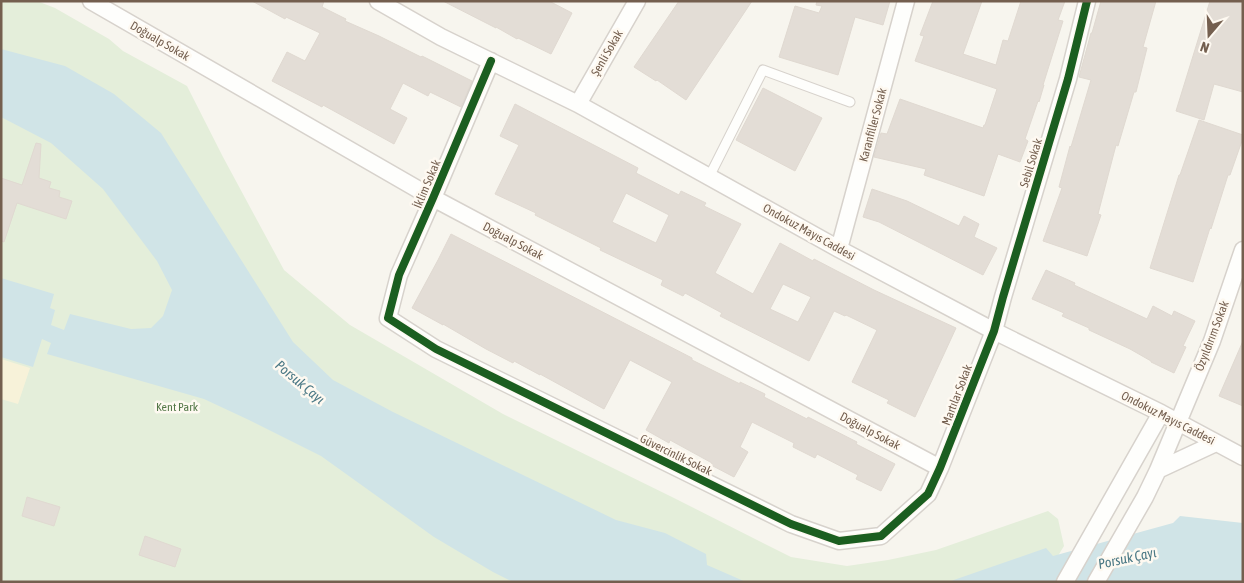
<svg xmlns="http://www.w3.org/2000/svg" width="1244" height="583" font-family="'Asap Condensed',sans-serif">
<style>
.green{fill:#e4eeda}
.sand{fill:#f7f2d9}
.water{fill:#d0e4e7}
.building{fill:#e3ddd6;stroke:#e0d9d1;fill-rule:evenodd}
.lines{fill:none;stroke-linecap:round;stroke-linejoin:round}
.lane-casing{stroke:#d7d2cc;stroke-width:11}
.street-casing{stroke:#d7d2cc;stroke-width:19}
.lane{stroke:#fefefc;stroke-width:9}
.street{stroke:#fefefc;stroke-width:16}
.cycleway-casing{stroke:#fef9f1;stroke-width:11}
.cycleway{stroke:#1b5e20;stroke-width:8}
.labels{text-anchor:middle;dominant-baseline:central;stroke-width:5;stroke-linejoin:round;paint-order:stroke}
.street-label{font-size:12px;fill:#745f4f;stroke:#fef9f1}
.park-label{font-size:12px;fill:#547848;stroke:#fef9f1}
.water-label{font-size:14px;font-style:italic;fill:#4a7885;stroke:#fef9f1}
</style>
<rect width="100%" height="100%" fill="#f7f5ee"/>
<path class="green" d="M1,1h36l18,7 54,31 14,12 64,35 36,71 61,113 66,55 153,89 169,83 119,60 56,9 41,-6 48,-10 112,-39 10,8 6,27 -22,36h-1041z"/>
<path class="sand" d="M1,359l29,9 -12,36 -17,-5z"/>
<path class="water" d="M1,49l64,17 49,28 47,39 132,209 40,38 60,32 223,108 49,13 41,21 1,11 39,17h-233l-20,-10 -59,-35 -113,-81 -72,-36 -45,-21 -157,-45 4,-11 -9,-4 -9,28 -32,-10v-79l53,16 -4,14 5,2 -4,15 13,5 6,-16 61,15 20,-1 12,-12 9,-26 -15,-29 -54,-72 -52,-46 -50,-26z
M1180,516l63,7v59h-295l98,-34 7,8 120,-33z"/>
<path class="building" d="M252,1h72l-2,6 24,12 -1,2 34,15 42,21 1,-1 50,25 -11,26 -31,-15 -2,4 -25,-13 -13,26 17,9 -13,26 -71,-39 -1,2 -50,-26 15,-29 18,9 15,-28 -34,-16 -1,2z
M443,1h106l23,12 -21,41 -33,-16 -1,1 -21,-12v1z
M679,1h73l-66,99 -29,-20 -1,1 -22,-14z
M817,1h73l-7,24 -28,-8 -17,58 -59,-18 16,-51 24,7 3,-7 -6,-1z
M933,1h49l-19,53 33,11 7,-25 5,1 13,-40h44l-7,19 5,1 -20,64h1l-5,17 -1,-1 -13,38 3,2 -8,21 -22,-8 -14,42 -60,-21 2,-6 -52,-12 7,-24 6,1 13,-35 83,29 1,-3h1l12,-36 -82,-28 9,-25 -4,-1z
M1101,1h55l-13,46 4,1 -11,44h-2l-16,54 -2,-1 -18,69 3,1 -14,41 -44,-15 19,-53 -3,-1 11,-41 1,1 20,-67 -12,-3 12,-44h1z
M1210,1h33v91l-29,-8 -10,36 -28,-9z
M763,88l59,30 -27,53 -59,-31z
M515,104l123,64 -2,5 43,22 2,-4 25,12 -2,3 37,18 -26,49 38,21 27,-51 33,18 1,-2 23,12 37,19 82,38 -41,89 -28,-14 2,-3 -37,-18 25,-52 -31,-15 -1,1 -11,-5 -25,50 -89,-45 2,-3 -37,-20 -2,3 -22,-11 2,-5 -63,-30 1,-2 -66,-33 1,-2 -41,-19 24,-49 -19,-9zM626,193l43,22 -13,28 -44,-21zM783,284l28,13 -13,25 -28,-13z
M1199,120l44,15v3l-13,37h-2l-17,54 -1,-1 -17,54 -43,-14 29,-93h1z
M36,143l5,1 -2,34 12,4 -2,6 11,3 -1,6 13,4 -6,18 -49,-16 -13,39 -3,-1v-63l21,7z
M872,189l35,12 52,25 5,-10 15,8 -5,13 23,11 -14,27 -104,-53 -16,-5z
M451,234l241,124v2l48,24v-2l25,12 -1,3 43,22 1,-2 49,25 -1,2 39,20 -14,27 -25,-12 2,-4 -41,-21 -2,4 -22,-11 1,-4 -42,-21 -12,25 8,5 -14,25 -23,-12 1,-2 -42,-23 -1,3 -23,-13 26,-48 -42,-22 -26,49 -64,-35v1l-26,-14 -1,2 -27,-14 -43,-25v1l-31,-17 26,-48z
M1046,270l29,13 -1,2 73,34 6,-13 19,10 2,-5 21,10 -12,25 3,1 -12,26 -23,-11v-1l-21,-12 -41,-19v-2l-27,-12 2,-3 -32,-14z
M1243,341v65l-24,-10z
M27,497l33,10 -6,19 -32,-10z
M145,536l36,13 -6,18 -36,-12z"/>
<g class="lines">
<defs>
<path id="lane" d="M709,177l54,-107 87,32"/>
<path id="street" d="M91,1l342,197 507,270
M378,1l63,36 137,67 261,145 155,82 167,82 82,44
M491,61l-58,137 -34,77 -11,43 48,31 355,175 48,17 42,-5 47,-42 12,-26 54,-137 9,-34 65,-218 19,-78
M578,104l59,-103
M839,249l67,-248
M1158,470l54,-129 31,-91
M1065,582l96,-169
M1096,582l49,-85 13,-27 58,-27"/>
</defs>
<use href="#lane" class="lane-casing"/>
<use href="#street" class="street-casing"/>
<use href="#lane" class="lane"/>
<use href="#street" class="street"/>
<defs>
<path id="cycleway" d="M491,61l-58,137 -34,77 -11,43 48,31 355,175 48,17 42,-5 47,-42 12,-26 54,-137 9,-34 65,-218 19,-78"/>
</defs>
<use href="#cycleway" class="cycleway-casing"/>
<use href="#cycleway" class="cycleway"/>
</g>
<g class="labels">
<g class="street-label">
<text transform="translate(160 41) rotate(30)">Doğualp Sokak</text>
<text transform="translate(607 53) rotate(-60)">Şenli Sokak</text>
<text transform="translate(873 125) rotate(-75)">Karanfiller Sokak</text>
<text transform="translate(1031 163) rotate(-73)">Sebil Sokak</text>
<text transform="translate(427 184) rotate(-67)">İklim Sokak</text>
<text transform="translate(809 232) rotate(29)">Ondokuz Mayıs Caddesi</text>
<text transform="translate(513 241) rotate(28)">Doğualp Sokak</text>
<text transform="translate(1212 336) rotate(-69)">Özyıldırım Sokak</text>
<text transform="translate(957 395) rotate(-69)">Martılar Sokak</text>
<text transform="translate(1168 418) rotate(27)">Ondokuz Mayıs Caddesi</text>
<text transform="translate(870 431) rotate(28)">Doğualp Sokak</text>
<text transform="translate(676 455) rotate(26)">Güvercinlik Sokak</text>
</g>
<g class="park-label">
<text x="177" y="407">Kent Park</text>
</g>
<g class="water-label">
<text transform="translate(300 382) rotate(40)">Porsuk Çayı</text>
<text transform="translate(1127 558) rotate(-12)">Porsuk Çayı</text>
</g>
</g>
<rect width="1244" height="583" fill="none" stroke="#745f4f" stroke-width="5"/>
<g transform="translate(1209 35) rotate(199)" stroke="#fef9f1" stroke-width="4" paint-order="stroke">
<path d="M0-4L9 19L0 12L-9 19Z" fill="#745f4f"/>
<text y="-8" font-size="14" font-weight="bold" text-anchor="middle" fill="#745f4f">N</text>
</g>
</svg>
